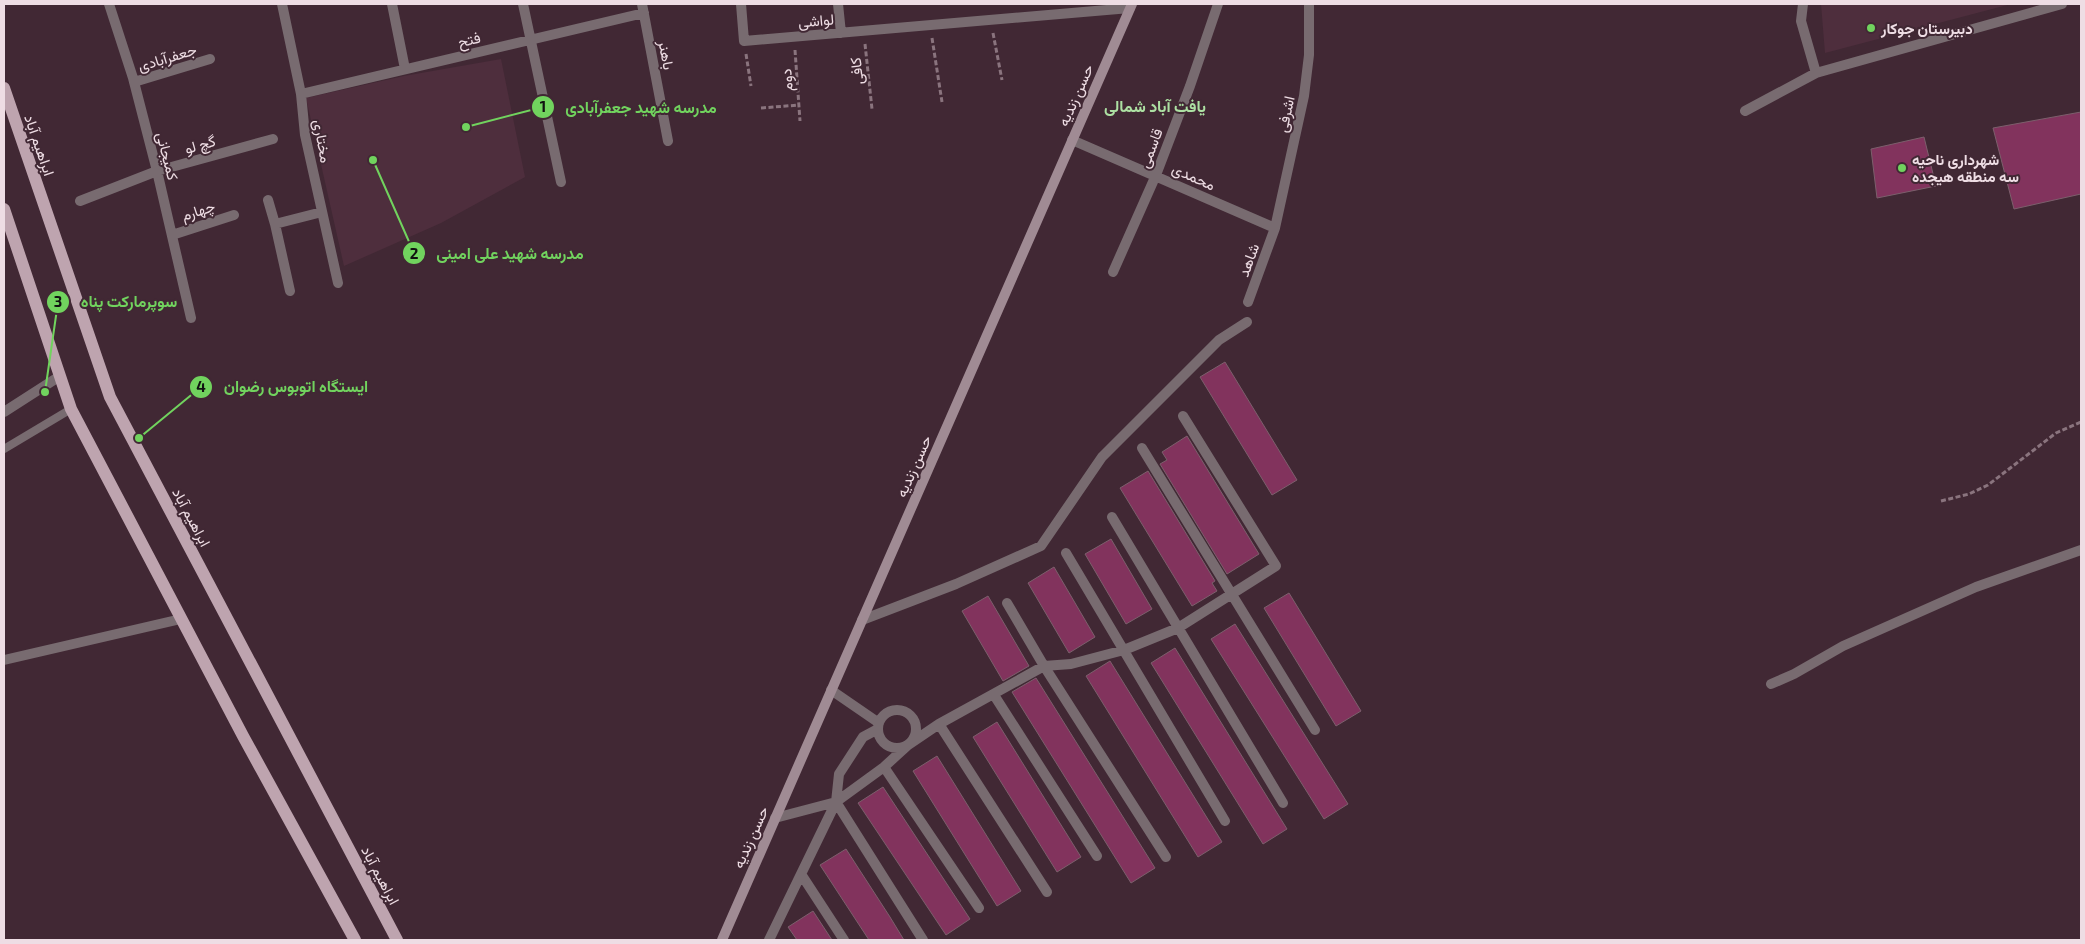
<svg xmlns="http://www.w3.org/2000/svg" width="2085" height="944" font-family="'Exo 2',Vazirmatn,sans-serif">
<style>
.built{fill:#4e2e3d}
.building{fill:#82335d;stroke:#7c5f6c}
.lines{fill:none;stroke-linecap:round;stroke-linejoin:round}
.path{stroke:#8a747e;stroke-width:3;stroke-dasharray:5 2.5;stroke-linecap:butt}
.lane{stroke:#786b70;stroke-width:8}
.street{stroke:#786b70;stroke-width:10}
.secondary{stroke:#a08b94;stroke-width:10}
.primary{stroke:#bea4af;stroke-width:12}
.poi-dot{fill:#71d35e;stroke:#412834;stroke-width:2}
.labels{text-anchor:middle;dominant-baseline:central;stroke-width:4;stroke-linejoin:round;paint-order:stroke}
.street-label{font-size:15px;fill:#eedde4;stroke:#412834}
.poi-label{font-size:15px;font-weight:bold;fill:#eedde4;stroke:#412834;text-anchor:start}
.neighbourhood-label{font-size:16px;font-weight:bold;fill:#ade1a3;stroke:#412834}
.leader{fill:none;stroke:#71d35e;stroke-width:2}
.callout-dot{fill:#71d35e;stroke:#412834;stroke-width:2}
.mark-label{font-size:15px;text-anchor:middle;font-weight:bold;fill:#111}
.callout-label{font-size:16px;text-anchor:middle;font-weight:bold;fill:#71d35e;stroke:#412834;stroke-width:4;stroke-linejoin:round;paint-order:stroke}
</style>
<rect width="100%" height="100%" fill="#412834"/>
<path class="built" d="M1821,4h190l-186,49z
M501,59l24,118 -84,46 -97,43 -38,-168 98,-22z"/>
<path class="building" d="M2081,112v82l-67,15 -21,-81z
M1924,137l12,49 -59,12 -6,-49z
M1225,362l72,118 -25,15 -72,-118z
M1187,436l72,118 -32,20 -67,-110 7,-4 -5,-8z
M1148,471l67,110 -3,2 5,8 -25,15 -72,-118z
M1111,539l41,70 -26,15 -41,-70z
M1054,567l41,70 -26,16 -41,-70z
M1289,593l72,118 -25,15 -72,-118z
M988,596l41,70 -26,15 -41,-70z
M1235,624l113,180 -24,15 -113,-180z
M1175,648l112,181 -24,15 -112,-181z
M1110,661l112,181 -24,15 -112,-181z
M1036,678l119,190 -24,15 -119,-191z
M997,722l84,135 -24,15 -84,-135z
M937,756l84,135 -24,15 -84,-135z
M883,787l87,132 -24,16 -88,-132z
M846,849l44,68 14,23h-35l-49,-75z
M813,911l19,29h-35l-9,-13z"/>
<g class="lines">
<path class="path" d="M993,33l9,47
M932,38l10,64
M865,44l7,65
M795,50l5,71
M746,54l5,32
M761,108l38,-3
M1941,501l28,-7 19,-9 68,-52 25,-11"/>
<path class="lane" d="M4,449l67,-40"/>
<path class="street" d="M109,4l24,74 24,93 34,147
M282,4l19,90 4,41 33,148
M392,4l13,65
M523,4l38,178
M642,4l26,137
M741,4l3,37 386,-33
M838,4l3,29
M1803,4l-2,17 15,52
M134,82l76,-23
M301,94l343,-81
M1745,111l71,-38 246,-69
M1072,140l203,88
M268,200l7,24
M80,201l77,-30 116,-32
M172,235l62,-20
M1113,272l43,-97 34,-89 28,-82
M290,291l-15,-67 47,-12
M1248,302l27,-74 29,-132 5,-41v-51
M4,412l56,-36
M1142,448l173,282
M1112,517l171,286
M1066,553l159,268
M1007,603l37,63 122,191
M862,620l94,-36 85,-38 61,-89 117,-117 28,-18
M4,660l177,-41
M1771,684l23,-10 49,-28 133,-59 105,-37
M831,690l48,33
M994,695l103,161
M878 729a19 19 0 1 1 38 0a19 19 0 1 1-38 0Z
M939,724l108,168
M884,767l95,141
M836,802l3,-28 24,-37 15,-8
M775,818l61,-16 48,-35 24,-22 31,-21 105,-58 27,-2 53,-14 54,-22 98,-62 -93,-150
M801,874l43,66
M769,940l67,-138 87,138"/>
<path class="secondary" d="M722,940l410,-936"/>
<path class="primary" d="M4,88l106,309 287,543
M4,209l67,200 172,327 112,204"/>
</g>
<g class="poi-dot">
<circle cx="1871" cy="28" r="5"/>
<circle cx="1902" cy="168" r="5"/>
</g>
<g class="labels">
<g class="street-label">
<text transform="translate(816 20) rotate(-5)">لواشی</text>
<text transform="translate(469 39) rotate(-13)">فتح</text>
<text transform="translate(667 55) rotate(79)">باهنر</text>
<text transform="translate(167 57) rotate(-17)">جعفرآبادی</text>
<text transform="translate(856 71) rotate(-96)">کافی</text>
<text transform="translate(786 80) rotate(-94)">دوم</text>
<text transform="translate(1075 95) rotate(-66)">حسن زندیه</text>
<text transform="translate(1285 114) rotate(-78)">اشرفی</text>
<text transform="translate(323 141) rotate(80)">مختاری</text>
<text transform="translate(200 144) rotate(-16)">گچ لو</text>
<text transform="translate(40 145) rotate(71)">ابراهیم آباد</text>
<text transform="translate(1150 148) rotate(-69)">قاسمی</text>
<text transform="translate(168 156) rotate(76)">کمیجانی</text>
<text transform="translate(1194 176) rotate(24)">محمدی</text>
<text transform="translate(198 210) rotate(-18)">چهارم</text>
<text transform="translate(1248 260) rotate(-70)">شاهد</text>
<text transform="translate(913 466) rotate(-66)">حسن زندیه</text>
<text transform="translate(192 517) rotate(62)">ابراهیم آباد</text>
<text transform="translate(750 837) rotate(-66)">حسن زندیه</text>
<text transform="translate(381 875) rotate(62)">ابراهیم آباد</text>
</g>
<g class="poi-label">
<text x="1881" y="28">دبیرستان جوکار</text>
<text x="1912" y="159">شهرداری ناحیه<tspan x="1912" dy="17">سه منطقه هیجده</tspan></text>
</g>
<g class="neighbourhood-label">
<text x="1155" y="105">یافت آباد شمالی</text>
</g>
</g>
<path class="leader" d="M466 127L543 107M373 160L414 253M45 392L58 302M139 438L201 387"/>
<g class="callout-dot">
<circle cx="466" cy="127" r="5"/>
<circle cx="373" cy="160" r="5"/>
<circle cx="45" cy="392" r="5"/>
<circle cx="139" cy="438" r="5"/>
<circle cx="543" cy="107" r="12"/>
<circle cx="414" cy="253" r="12"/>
<circle cx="58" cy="302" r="12"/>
<circle cx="201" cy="387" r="12"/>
</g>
<g class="mark-label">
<text x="543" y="112">1</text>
<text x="414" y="259">2</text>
<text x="58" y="307">3</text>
<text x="201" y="392">4</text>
</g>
<g class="callout-label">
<text x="641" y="113">مدرسه شهید جعفرآبادی</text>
<text x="510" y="259">مدرسه شهید علی امینی</text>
<text x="129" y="307">سوپرمارکت پناه</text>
<text x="296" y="392">ایستگاه اتوبوس رضوان</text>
</g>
<rect width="2085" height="944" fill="none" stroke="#eedde4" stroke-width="10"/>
</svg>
